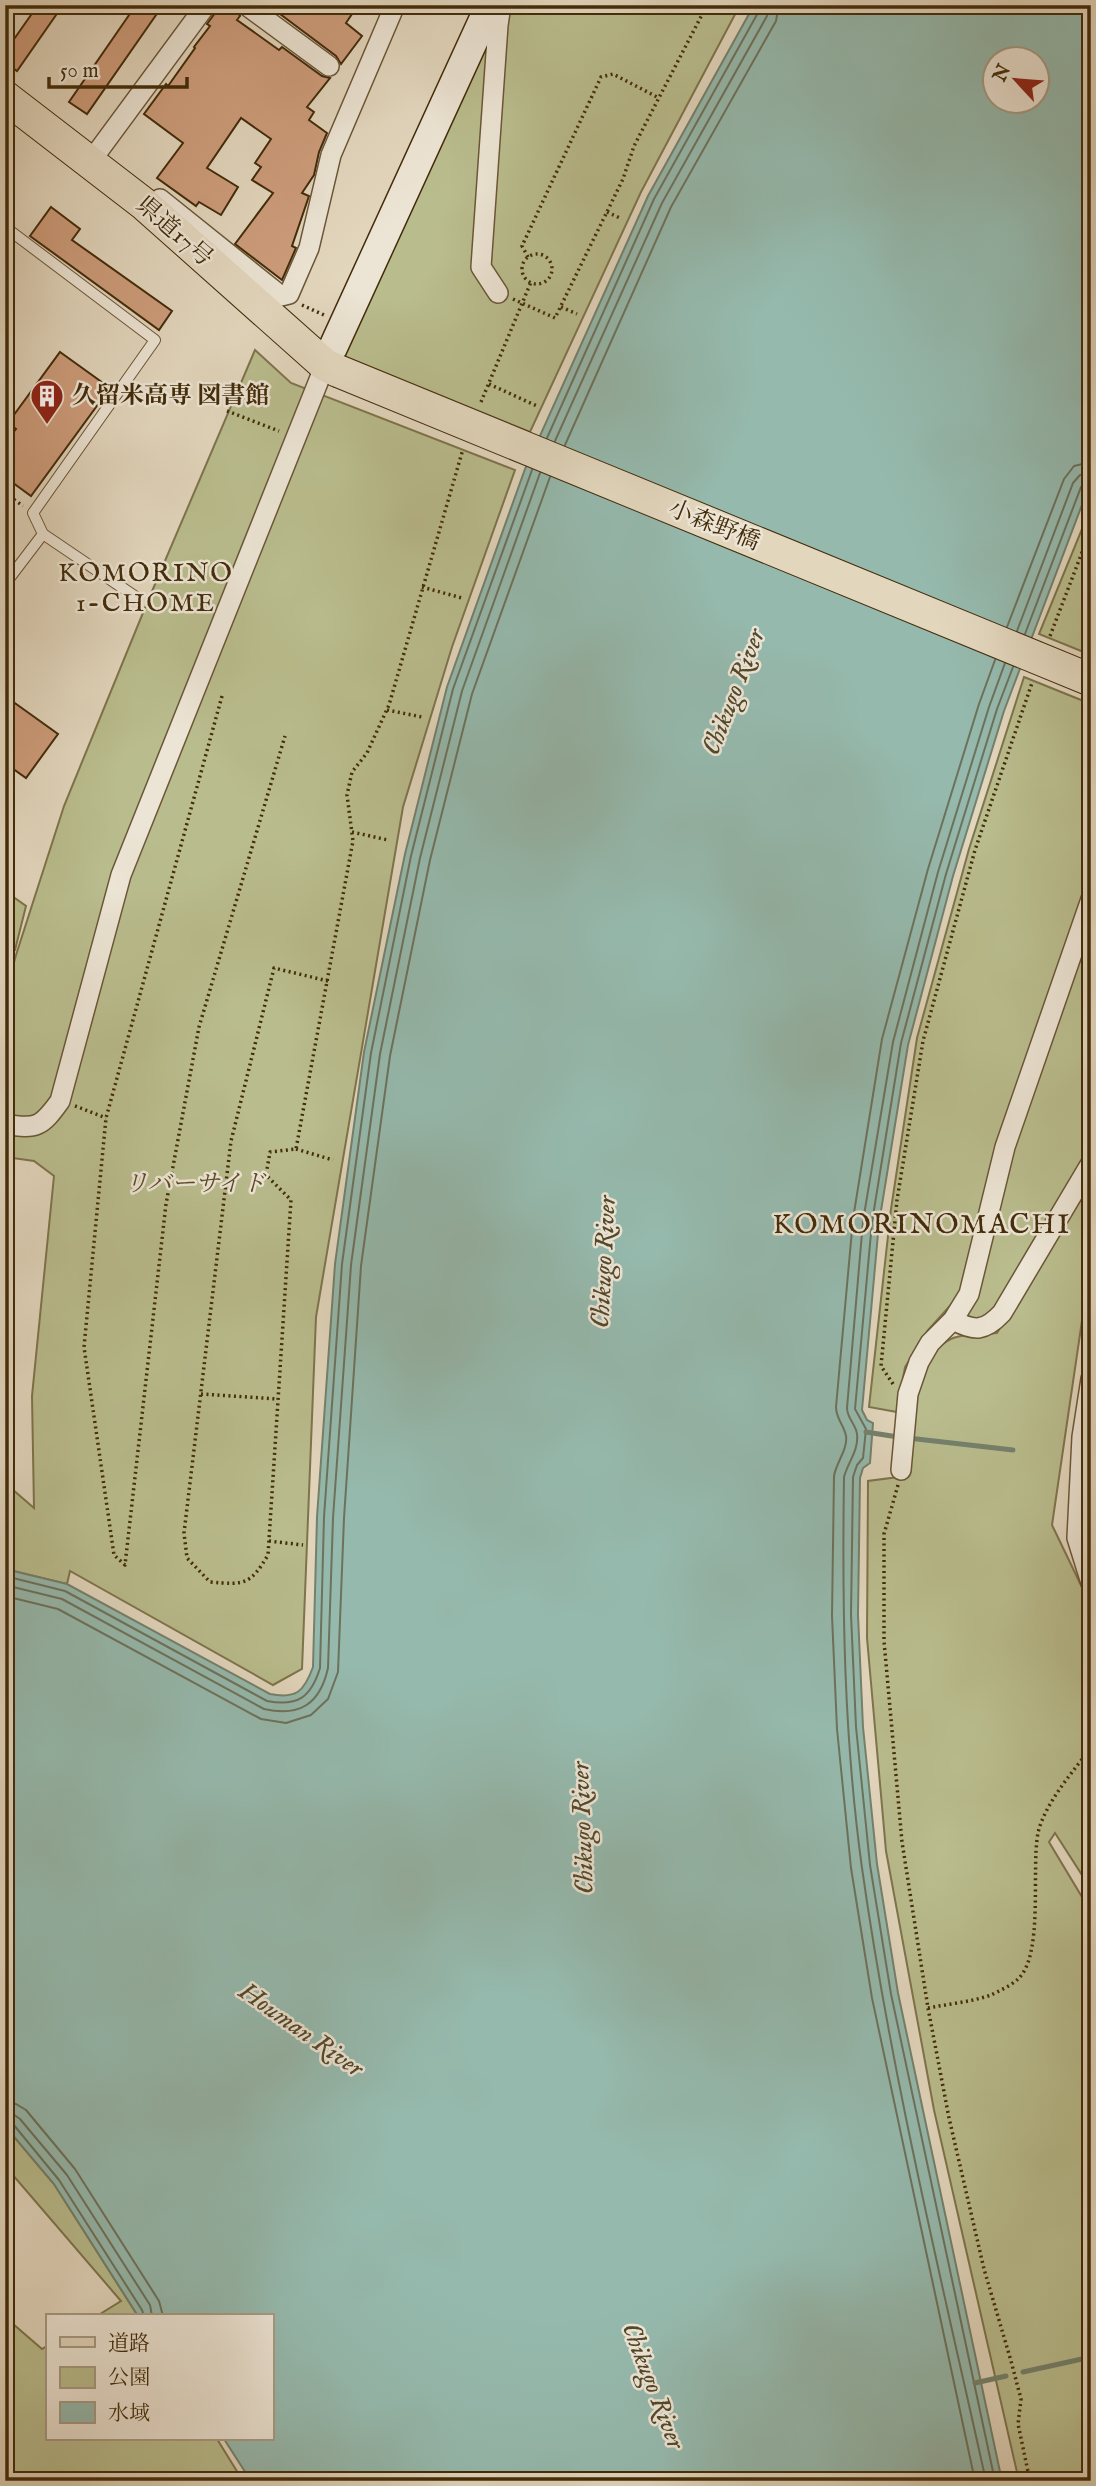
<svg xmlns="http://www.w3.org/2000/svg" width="1096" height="2486" font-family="'IM FELL English','Noto Serif JP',serif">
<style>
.green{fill:#b9bc8d;stroke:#7e744c;stroke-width:2}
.water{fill:#95b9ad;stroke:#74816c;stroke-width:2;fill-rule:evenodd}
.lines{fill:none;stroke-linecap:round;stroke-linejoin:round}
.shore{stroke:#6c725c;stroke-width:2}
.stream{stroke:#74816c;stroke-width:5}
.building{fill:#cd9c7b;stroke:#432c0a;stroke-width:2}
.lane-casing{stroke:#6b5637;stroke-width:12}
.street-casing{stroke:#6b5637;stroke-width:22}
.secondary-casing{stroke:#432c0a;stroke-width:31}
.primary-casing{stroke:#432c0a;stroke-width:34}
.path{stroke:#432c0a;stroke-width:3.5;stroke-dasharray:2 3.5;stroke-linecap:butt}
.lane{stroke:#ece4d4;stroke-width:10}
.street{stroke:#ece4d4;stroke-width:19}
.secondary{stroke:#ece4d4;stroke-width:28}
.primary{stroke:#e2d6bd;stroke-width:32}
.primary-bridge-casing{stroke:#432c0a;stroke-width:34;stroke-linecap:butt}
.primary-bridge{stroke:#e2d6bd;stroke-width:32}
.labels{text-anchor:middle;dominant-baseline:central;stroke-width:5;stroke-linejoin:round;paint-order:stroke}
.street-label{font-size:24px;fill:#432c0a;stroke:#ece4d4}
.poi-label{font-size:24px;font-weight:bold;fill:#432c0a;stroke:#ece4d4;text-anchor:start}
.park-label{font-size:24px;font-style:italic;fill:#5b4924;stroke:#ece4d4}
.neighbourhood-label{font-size:26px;letter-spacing:2px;fill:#432c0a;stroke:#ece4d4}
.water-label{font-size:26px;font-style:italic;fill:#53482b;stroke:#ece4d4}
.quarter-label{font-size:28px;letter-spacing:2px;fill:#432c0a;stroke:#ece4d4}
</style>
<rect width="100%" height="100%" fill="#e2d6bd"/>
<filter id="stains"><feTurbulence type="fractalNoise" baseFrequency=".00286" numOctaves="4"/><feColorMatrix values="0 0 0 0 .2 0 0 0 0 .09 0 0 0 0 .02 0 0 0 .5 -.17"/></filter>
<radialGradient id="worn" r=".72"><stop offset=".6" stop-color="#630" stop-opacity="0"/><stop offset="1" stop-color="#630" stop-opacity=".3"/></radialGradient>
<path class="green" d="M497,5h243l-99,187 -111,240 -189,-77z
M255,350l36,33 224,87 -63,177 -49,160 -87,510 -14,352 -29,16 -203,-114 -3,13 -62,-15v-86l29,25 -2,-112 22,-220 -20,-15 -29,-4v-161l11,-41 48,-149 83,-203z
M1091,507v148l-52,-21z
M1024,677l67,27v183l-38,102 -95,308 -30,33 -23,37 -8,45 -28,-5 22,-198 26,-171 52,-189z
M5,891l21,15 -11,44 -10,12z
M1091,917v234l-91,155 -21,14 -17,-3 51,-171z
M1091,1179v105l-7,23 -32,218 39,81v283l-36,-56 -6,9 39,65 -6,40 9,29v505h-72l-85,-371 -48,-259 -19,-213 1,-157 38,-5c5,-40 4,-120 47,-138 12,-5 31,-3 44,-5z
M5,2126l49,58 84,132h-41l24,-15 -116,-135z
M5,2317l37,32 5,-3v93h170l26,42h-238z"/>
<path class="water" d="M754,5h337v476l-87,230 -51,165 -45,169 -29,178 -17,187 5,10 6,3 -3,40 -7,5 -3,10 -2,137 5,112 14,137 21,129 104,488h-751l-27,-42h47v-123h-133l-84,-132 -49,-58v-557l62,15 203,110c26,5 34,-2 43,-27l4,-150 18,-253 29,-212 41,-198 42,-167 78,-218 123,-273zM995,60h41v42h-41z"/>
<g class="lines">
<path class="shore" d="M547,438l107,-239 105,-188 1,-6
M555,441l107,-238 105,-187 2,-11
M565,445l106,-238 105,-186 3,-16
M1007,627l57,-148 10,-13 17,-4
M1017,631l56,-148 7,-8 11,-2
M1025,634l56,-147 4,-5h6
M5,1576l60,15 202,110c31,6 44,-4 53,-33l4,-151 18,-253 29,-211 40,-197 42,-167 79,-219
M5,1585l57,14 202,110c36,8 56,-5 64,-41l5,-150 18,-253 29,-211 40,-196 42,-167 78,-218
M5,1596l53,13 203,110 25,4 25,-8 17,-16 10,-27 6,-154 17,-252 29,-210 40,-196 42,-166 78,-217
M5,2102l11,2 10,6 49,59 84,132 4,15
M5,2113l8,1 7,5 47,56 83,130 2,11
M5,2122l8,2 46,56 83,130 2,6
M975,2481l-103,-483 -21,-130 -14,-139 -5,-113 2,-140c2,-13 14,-27 12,-40 -2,-11 -10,-17 -10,-29l17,-188 29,-180 46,-170 51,-165 16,-44
M986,2481c-45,-203 -95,-407 -124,-613 -18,-130 -20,-260 -18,-391 4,-15 15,-27 13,-43 -1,-9 -10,-16 -10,-26l16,-187 30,-179 45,-170 51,-165 16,-44
M995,2481l-104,-487 -21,-129 -14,-138 -5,-112 2,-138 4,-12 6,-7 3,-29 -11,-20 17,-187 29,-179 45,-169 51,-165 16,-42"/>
<path class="stream" d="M866,1432l32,5
M908,1438l105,12
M1023,2372l68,-15
M975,2383l31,-7"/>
</g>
<path class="building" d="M38,5h25l-46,66 -12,-9v-10z
M136,5h27l-76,109 -18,-12z
M221,5h13l6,11 -3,4 42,30 3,-3 40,29 8,2 -23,29 7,5 -5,8 18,13 -8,19 -5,23 -12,18 7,3 -17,50 4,2 -14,32 -47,-36 38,-51 -21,-13 9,-13 -6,-4 16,-24 -30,-21 -34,50 31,19 -17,28 -22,-13 -3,4 -39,-28 26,-35 -39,-29 22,-30 2,2 27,-38 -1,-1 16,-21 -3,-2z
M268,5h90l-12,18 16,13 -21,28 -5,-8z
M51,207l29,22 -8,11 100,71 -13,19 -129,-94z
M60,352l50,36 -79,108 -26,-19v-34l11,-14 -8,-6z
M5,696l53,38 -32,44 -21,-15z"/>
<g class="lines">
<defs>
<path id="lane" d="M5,227l150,113 -122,173 10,21 -38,50
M43,534l93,63"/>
<path id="street" d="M246,5l83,61
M99,150l107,-145
M160,199l121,97 8,-2 20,-46 22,-93 64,-150
M498,293l-17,-26 17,-242 3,-20
M5,1124c32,6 37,2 55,-23l61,-226 204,-510
M953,1320c22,12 32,11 49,-7l89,-150
M1091,1379l-9,58 -5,101 14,45
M901,1470l7,-76 11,-32 11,-19 23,-23 16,-26 36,-147 86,-248"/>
<path id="secondary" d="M325,365l165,-360"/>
<path id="primary" d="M5,97l139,107 181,161 13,6"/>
</defs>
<use href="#lane" class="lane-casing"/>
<use href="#street" class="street-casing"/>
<use href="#secondary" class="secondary-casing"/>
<use href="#primary" class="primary-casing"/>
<path class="path" d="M607,212l15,7
M522 269a15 15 0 1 1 30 0a15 15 0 1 1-30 0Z
M528,257l-6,-11 79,-169 12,-3 46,24
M513,299l42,19 68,-139 11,-33 73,-141
M302,305l22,10
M561,307l16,7
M489,384l48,22
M481,402l50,-120
M227,411l52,20
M5,493l18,13
M422,587l40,11
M1050,636l41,-107
M222,696l-116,422 -22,229 30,208 11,10 41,-361 33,-177 86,-291
M387,710l35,7
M352,832l36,8
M328,981l-54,-13 -43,173 -47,392 3,25 23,24c35,3 40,3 58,-27l23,-355 -25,-25 4,-23 26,-3 57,-308 -6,-46 5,-23 15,-19 22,-48 74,-256
M75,1106l31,12
M296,1149l37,11
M893,1384l-12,-18 16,-166 26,-159 52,-191 57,-167
M201,1394l77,5
M898,1485l-14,49v107l18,201 26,166 21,110 35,151 27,92 10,38 -3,25 12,57
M269,1541l34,4
M928,2008c20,-4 43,-6 63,-13 8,-4 21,-10 27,-16 26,-24 13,-110 20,-146 6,-28 35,-62 53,-85"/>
<use href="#lane" class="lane"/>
<use href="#street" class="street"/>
<use href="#secondary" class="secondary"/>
<use href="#primary" class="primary"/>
<defs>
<path id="primary-bridge" d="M338,371l753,309"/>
</defs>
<use href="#primary-bridge" class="primary-bridge-casing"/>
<use href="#primary-bridge" class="primary-bridge"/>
</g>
<defs>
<symbol id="building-pin" viewBox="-11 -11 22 30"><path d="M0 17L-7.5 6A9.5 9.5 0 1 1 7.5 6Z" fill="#8f2418" stroke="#ece4d4"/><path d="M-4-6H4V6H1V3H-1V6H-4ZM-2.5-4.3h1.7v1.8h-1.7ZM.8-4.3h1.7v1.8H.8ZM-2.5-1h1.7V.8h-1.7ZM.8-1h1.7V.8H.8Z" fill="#fff"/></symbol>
</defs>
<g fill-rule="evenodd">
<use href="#building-pin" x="28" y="377" width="38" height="52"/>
</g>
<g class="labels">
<g class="street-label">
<text transform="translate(174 232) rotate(41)">県道17号</text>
<text transform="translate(714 526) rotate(22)">小森野橋</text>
</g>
<g class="poi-label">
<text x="72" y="396">久留米高専 図書館</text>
</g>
<g class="park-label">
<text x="195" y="1184">リバーサイド</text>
</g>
<g class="neighbourhood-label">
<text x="146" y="573">KOMORINO<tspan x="146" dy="30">1-CHOME</tspan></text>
</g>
<g class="water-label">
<text transform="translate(734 692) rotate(-69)">Chikugo River</text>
<text transform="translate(604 1262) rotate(-87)">Chikugo River</text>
<text transform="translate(583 1828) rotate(-92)">Chikugo River</text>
<text transform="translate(301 2030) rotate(35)">Houman River</text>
<text transform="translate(653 2386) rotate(69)">Chikugo River</text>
</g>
<g class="quarter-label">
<text x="922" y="1225">KOMORINOMACHI</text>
</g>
</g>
<rect width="1096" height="2486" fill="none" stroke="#e2d6bd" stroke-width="28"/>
<rect x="7" y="7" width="1082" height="2472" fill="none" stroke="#432c0a" stroke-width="3.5"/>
<rect x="14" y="14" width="1068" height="2458" fill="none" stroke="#432c0a" stroke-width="2"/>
<rect x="46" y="2314" width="228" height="126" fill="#ece4d4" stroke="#a89a83" stroke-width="2"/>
<rect x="60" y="2337" width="35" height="10" fill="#e2d6bd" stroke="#a89a83" stroke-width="2"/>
<text x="108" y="2350" font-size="21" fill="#432c0a">道路</text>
<rect x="60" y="2367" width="35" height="21" fill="#b9bc8d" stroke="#a89a83" stroke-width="2"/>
<text x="108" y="2384" font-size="21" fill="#432c0a">公園</text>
<rect x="60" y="2402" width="35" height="21" fill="#95b9ad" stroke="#a89a83" stroke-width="2"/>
<text x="108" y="2420" font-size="21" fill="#432c0a">水域</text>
<g transform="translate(1016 80) rotate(296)"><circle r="33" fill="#ece4d4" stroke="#a89a83" stroke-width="2"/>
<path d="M0-5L12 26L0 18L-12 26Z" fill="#8f2418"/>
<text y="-10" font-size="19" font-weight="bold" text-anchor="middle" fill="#432c0a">N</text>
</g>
<path d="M49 77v10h138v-10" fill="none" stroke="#432c0a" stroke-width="3.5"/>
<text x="60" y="77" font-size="21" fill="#432c0a" stroke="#ece4d4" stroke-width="5" paint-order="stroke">50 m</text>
<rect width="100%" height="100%" filter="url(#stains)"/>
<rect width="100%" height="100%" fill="url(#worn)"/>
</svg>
